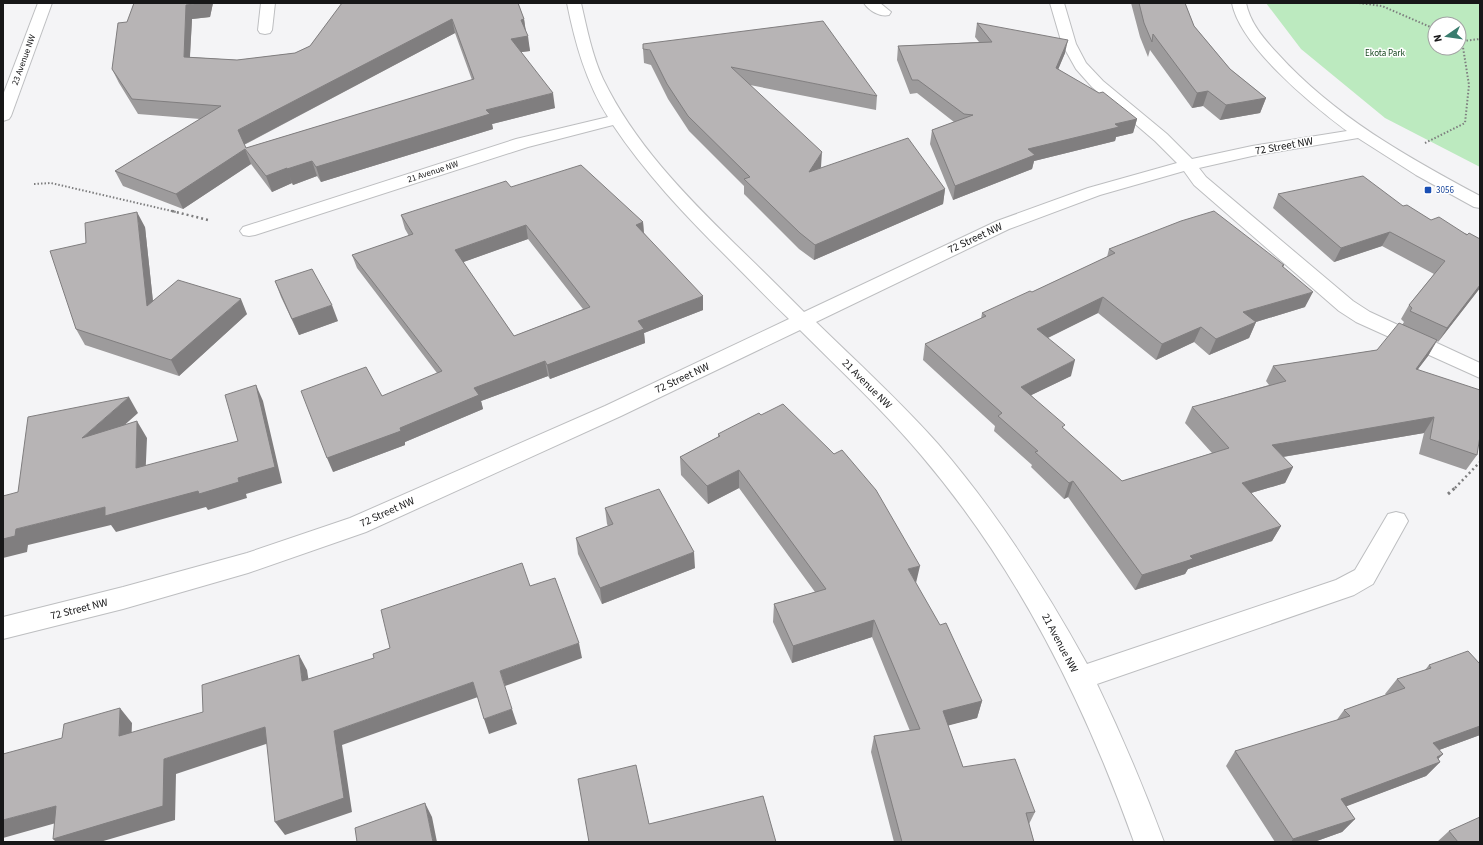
<svg xmlns="http://www.w3.org/2000/svg" width="1483" height="845" font-family="'Source Sans 3',sans-serif">
<style>
.green{fill:#bceabf;fill-rule:evenodd}
.lines{fill:none;stroke-linecap:round;stroke-linejoin:round}
.minor-casing{stroke:#bdbec0;stroke-width:2}
.major-casing{stroke:#bdbec0;stroke-width:2}
.path-far2{stroke:#7d7d7e;stroke-width:2;stroke-dasharray:1.5 2;stroke-linecap:butt}
.path-far1{stroke:#7d7d7e;stroke-width:2.5;stroke-dasharray:2 3;stroke-linecap:butt}
.path{stroke:#7d7d7e;stroke-width:3;stroke-dasharray:2.5 3.5;stroke-linecap:butt}
.minor{fill:#fff;fill-rule:evenodd}
.major{fill:#fff;fill-rule:evenodd}
.wall{fill:#9d9b9c;fill-rule:evenodd}
.shaded-wall{fill:#807e7f}
.building{fill:#b7b4b5;stroke:#807e7f;fill-rule:evenodd}
.transit-dot{fill:#1a4fb4;stroke:#fff;stroke-width:1.5}
.labels{text-anchor:middle;dominant-baseline:central;stroke-width:3;stroke-linejoin:round;paint-order:stroke}
.far-park-label{font-size:9px;fill:#16461e;stroke:#fff}
.far-street-label{font-size:9px;fill:#171718;stroke:#fff}
.far-transit-label{font-size:9px;fill:#164399;stroke:#fff;text-anchor:start}
.street-label{font-size:11px;fill:#171718;stroke:#fff}
</style>
<rect width="100%" height="100%" fill="#f4f4f6"/>
<path class="green" d="M1266,3h214v164l-95,-49 -84,-69zM1435,24h24v24h-24z"/>
<g class="lines">
<defs>
<path id="minor" d="M261,3h14l-3,27 -2,3 -5,1 -5,-1 -2,-3z
M567,3h14c6,26 11,52 22,76 31,64 81,115 132,165 23,22 46,45 69,68l193,-91 91,-33 89,-25 -22,-22 -63,-54 -16,-18 -14,-25 -12,-41h14l12,41 10,19 17,18 64,53 25,25 60,-13 95,-15c-35,-26 -107,-85 -115,-128h14c4,20 18,36 32,51 56,62 129,103 202,142v12l-6,-1 -58,-32 -58,-37 -106,18 -53,12 7,9 147,124 17,11 110,51v15l-124,-56 -17,-11 -145,-126 -10,-14 -84,24 -91,34 -193,93c41,40 84,79 122,122 58,67 106,142 149,220l249,-84 19,-10 33,-56 8,-2 8,2 4,7 -35,63 -19,11 -257,89c25,52 47,104 67,158h-30c-50,-140 -116,-273 -213,-387 -37,-44 -80,-84 -121,-125l-179,86 -255,116 -118,41 -125,36 -120,30v-22l120,-30 124,-34 103,-35 255,-112 184,-87c-22,-21 -43,-43 -65,-65 -40,-40 -79,-81 -111,-129l-85,22 -273,88 -6,1 -6,-1 -3,-4 3,-4 273,-88 92,-22c-22,-35 -33,-74 -41,-114z
M864,3h16l11,9 -2,3c-9,2 -20,-4 -25,-12z"/>
<path id="major" d="M38,3h14l-41,113 -2,3 -6,2v-26z"/>
</defs>
<use href="#minor" class="minor-casing"/>
<use href="#major" class="major-casing"/>
<path class="path-far2" d="M1359,3l23,3 53,23
M1463,41l17,-2
M1425,143l40,-20 4,-38 -7,-44 -3,-1
M34,184l17,-1 125,29"/>
<path class="path-far1" d="M172,211l36,9
M1455,488l25,-26"/>
<path class="path" d="M1448,494l8,-7"/>
<use href="#minor" class="minor"/>
<use href="#major" class="major"/>
</g>
<path class="wall" d="M134,3h79l-3,14 -18,2 -2,38 47,3 58,-7 15,-7 31,-41 -1,-2h178l6,16 2,13 4,19 -9,1 34,56 -63,16 1,5 -172,53 -4,-6 -24,9 -1,-2 -20,9 -21,-28 -68,45 -60,-23 -8,-15 85,-52 -62,-5 -19,-31 -7,-14zM455,33l17,47 -226,68 -2,-3z
M1131,3h54l9,23 36,43 36,29 -6,15 -40,7 -17,-14 -11,2 -42,-58 -2,7 -8,-20z
M977,23l88,30 -7,16 79,50 -4,14 -17,4 -1,4 -81,20 -2,8 -79,31 -23,-56 2,-14 22,-8 -37,-29 -7,1 -13,-34 1,-14 81,-4 -4,-5z
M643,49l234,47 -1,14 -126,-25 71,82 -1,1 125,21 -2,15 -129,56 -15,-11 -55,-55v-8l-55,-55 -21,-32 -17,-34 -7,-2z
M511,187l132,35 1,11 59,77 -59,23 1,10 -95,36 -2,-3 -67,25 2,8 -78,33v3l-72,27 104,-99 -80,-105 -5,-13 57,-19 -4,-7 -4,-14zM528,239l55,70 -69,27 -51,-74z
M1278,194l125,12 28,14 49,19v49l-42,54 -1,-1 -9,15 -11,14 60,85 -11,15 -47,-16 5,-21 -141,24 10,10 -8,16 -34,10 30,33 -9,15 -84,28 -3,5 -50,16 -67,-93 -4,2 -33,-32 1,-2 -38,-34 1,-5 -72,-66 2,-16 56,-25 1,-6 50,-21 75,-35 2,-8 175,16 -1,3 22,39 -49,15 -7,16 -40,17 -15,-13 -38,18 -58,-47 -50,25 23,38 -40,19 33,35 58,51 90,-28 -27,-30 7,-16 77,-22 -3,-4 7,-15 104,-16 25,-25 2,-3 -3,-3 8,-14 25,-31 -52,-28 -48,16 -61,-54z
M145,227l8,74 94,13 -68,62 -94,-31 -9,-16 10,-86z
M275,281l63,40 -39,14 -18,-38z
M718,434l198,150 66,117 -5,17 -29,7 15,42 72,45 -6,12 5,18h-140l-23,-90 3,-16 36,-5 -38,-94 -80,26 -19,-41 1,-18 41,-12 -76,-104 -31,16 -27,-29 -1,-18 38,-20z
M605,508l90,60 -93,36 -24,-50 -2,-16 32,-12 -1,-2z
M1480,664v71l-41,15 4,4 -5,5 2,3 -14,14 -80,30 9,13 -13,13 -28,10h-39l-49,-76 9,-15 101,-30 8,-11 42,-15 -1,-1 12,-15 28,-9 4,-5z
M1449,831l31,11h-43z"/>
<path class="shaded-wall" d="M203,3h10l-3,14 -18,2 -3,52 -5,-14 2,-52z
M452,19l3,14 -212,112 -5,-15z
M524,19l2,14 -5,-13z
M528,36l2,15 -16,2 -3,-14z
M1068,40l-3,13 -12,29 3,-14z
M1208,91l-5,15 -11,2 5,-15z
M553,93l2,15 -63,16 1,5 -172,53 -5,-15 170,-57z
M1266,98l-6,15 -40,7 6,-15z
M1137,119l-4,14 -17,4 -1,4 -81,20 -2,8 -79,31 2,-14 73,-37 87,-25z
M245,149l6,15 -68,45 -7,-15z
M822,152l-1,15 -13,20 1,-15z
M312,161l5,15 -24,9 -6,-16z
M287,168l5,15 -20,9 -6,-16z
M945,189l-2,15 -129,56 1,-15z
M137,212l8,15 10,94 -8,-15z
M643,222l1,14 -8,-11z
M526,225l2,14 -70,25 -3,-14z
M1390,232l-8,14 -48,16 7,-14z
M1480,285v3l-42,54 9,-14z
M1313,292l-8,15 -69,21 7,-16z
M703,296v14l-59,23 1,10 -95,36 -3,-14 91,-44z
M1103,297l-5,16 -65,32 4,-16z
M241,299l6,15 -68,62 -8,-16z
M332,305l6,16 -39,14 -7,-16z
M1256,322l-7,16 -40,17 7,-16z
M1201,327l-7,15 -38,18 6,-16z
M1437,340l-9,16 -22,29 10,-16z
M1075,360l-4,16 -54,26 4,-15z
M545,361l3,15 -67,25 2,8 -78,33v3l-72,27 -6,-14 147,-70z
M256,385l7,16 19,82 -36,11 1,4 -39,12 -2,-3 -90,25 -5,-7 -83,20 -1,7 -24,6v-19l13,-10 89,-22 93,-16 40,-13z
M129,397l9,16 -46,41 -10,-16z
M1434,417l-10,16 -160,27 8,-15z
M137,421l10,17 -2,46 -9,-16z
M1293,467l-8,16 -51,15 8,-15z
M739,470v18l-31,16 -1,-18z
M1073,481l-5,16 -4,2 5,-16z
M1281,526l-9,15 -84,28 -3,5 -50,16 7,-15 48,-19z
M694,552l1,16 -93,36 -2,-16z
M920,566l-4,17 -8,-14z
M874,620l-2,17 -80,26 1,-17z
M579,643l3,15 -77,28 -5,-15z
M299,655l8,15 4,26 -9,-15z
M473,682l5,15 -136,48 10,67 -67,23 -10,-13 59,-91z
M982,701l-5,17 -38,10 4,-17z
M120,708l12,15 -1,27 -12,-14z
M512,709l5,15 -28,10 -5,-15z
M1480,726v9l-60,22 13,-14z
M265,727l10,14 -99,33 -1,46 -75,22h-44l-3,-3 111,-80z
M1443,754l-10,10 7,-2 -14,14 -97,37 12,-14z
M425,803l7,14 5,25h-4z
M56,806l14,13 -67,19v-18z
M1355,819l-13,13 -28,10h-23l2,-3z"/>
<path class="building" d="M134,3h69l-17,2 -2,52 53,3 58,-7 15,-7 32,-43h176l6,16 -3,1 7,16 -17,3 42,54 -67,17 4,4 -174,53 -4,-6 -25,8v-1l-21,8 -21,-27 -69,45 -61,-23 106,-65 -89,-7 -20,-30 6,-46 9,-1zM452,19l22,60 -228,69 -8,-18z
M1139,3h46l9,23 36,43 36,29 -40,7 -18,-14 -11,2 -44,-59 -1,8 -8,-19z
M823,21l54,75 -146,-29 91,85 -13,20 99,-34 37,51 -130,56 -15,-12 -56,-54 6,-2 -62,-61 -21,-32 -17,-34 -7,-1v-5z
M977,23l91,17 -12,28 43,25 4,-1 34,27 -22,5 4,3 -91,22 7,6 -80,31 -23,-56 41,-15 -9,-1 -46,-34h-6l-14,-34 94,-4z
M581,165l62,57 -7,3 67,71 -65,25 6,8 -97,36 -2,-4 -71,27 5,7 -79,33 1,3 -74,27 -26,-67 65,-24 16,29 60,-25 -90,-116 61,-21 -12,-19 105,-34 5,6zM526,225l64,82 -76,29 -59,-86z
M1363,176l40,30 4,-1 24,15 8,-3 28,18 2,-2 11,6v46l-33,43 -37,-17 2,-3 -3,-3 36,-44 -55,-29 -49,16 -63,-54z
M1214,211l70,54 -2,1 31,26 -70,20 13,10 -40,17 -15,-12 -39,17 -59,-47 -66,32 38,31 -54,27 44,38 -3,2 60,54 107,-33 -37,-41 94,-26 -13,-15 104,-16 22,-27 38,17 -21,29 64,21v46l-3,19 -47,-16 4,-22 -162,28 21,22 -51,16 39,43 -91,30 3,3 -51,16 -69,-94 -4,2 -34,-31 3,-1 -40,-35 4,-3 -77,-69 61,-28 -4,-3 48,-22 2,1 83,-39 -6,-4 72,-28z
M137,212l10,94 31,-26 63,19 -70,61 -95,-31 -26,-78 36,-8 -1,-20z
M312,269l20,36 -40,14 -17,-38z
M256,385l19,82 -37,11 1,4 -40,12 -1,-3 -93,25v-9l-89,22 -1,7 -12,3v-43l15,-4 10,-75 101,-20 -47,41 55,-17 -1,47 102,-27 -13,-46z
M783,404l51,50 8,-4 34,40 44,76 -12,3 32,56 6,-2 36,78 -39,10 20,56 52,-8 20,53 -9,1 8,29h-132l-28,-106 46,-7 -46,-109 -81,26 -19,-42 52,-15 -87,-119 -32,16 -27,-29 40,-21 -2,-2 41,-21 2,2z
M659,489l35,63 -94,36 -24,-50 37,-14 -8,-16z
M522,563l8,23 25,-8 24,65 -79,28 12,38 -28,10 -11,-37 -139,49 10,67 -69,24 -10,-95 -101,32 -1,47 -110,33 3,-33 -53,14v-66l59,-16 2,-14 56,-16 -1,28 84,-24 -1,-27 97,-30 3,26 72,-23 -1,-4 17,-6 -9,-38z
M1468,651l12,13v62l-47,17 10,11 -6,3 3,5 -99,37 14,20 -62,20 -58,-88 115,-35 -6,-6 61,-22 -8,-9 34,-11 -2,-3z
M636,765l13,59 114,-28 13,46h-187l-11,-63z
M425,803l8,39h-76l-2,-14z
M1480,817v25h-22l-9,-11z"/>
<rect class="transit-dot" x="1424" y="186" width="8" height="8" rx="2"/>
<g class="labels">
<g class="far-park-label">
<text x="1385" y="53">Ekota Park</text>
</g>
<g class="far-street-label">
<text transform="translate(24 60) rotate(-70)">23 Avenue NW</text>
<text transform="translate(433 172) rotate(-18)">21 Avenue NW</text>
</g>
<g class="far-transit-label">
<text x="1436" y="190">3056</text>
</g>
<g class="street-label">
<text transform="translate(1284 146) rotate(-10)">72 Street NW</text>
<text transform="translate(975 238) rotate(-25)">72 Street NW</text>
<text transform="translate(682 378) rotate(-25)">72 Street NW</text>
<text transform="translate(867 384) rotate(45)">21 Avenue NW</text>
<text transform="translate(387 512) rotate(-24)">72 Street NW</text>
<text transform="translate(79 609) rotate(-14)">72 Street NW</text>
<text transform="translate(1060 643) rotate(62)">21 Avenue NW</text>
</g>
</g>
<rect width="1483" height="845" fill="none" stroke="#171718" stroke-width="8"/>
<g transform="translate(1447 36) rotate(257)"><circle r="19" fill="#ffffff" stroke="#a2a2a3"/>
<path d="M0-3L7 15L0 10L-7 15Z" fill="#397c6e"/>
<text y="-6" font-size="11" font-weight="bold" text-anchor="middle" fill="#171718">N</text>
</g>
</svg>
